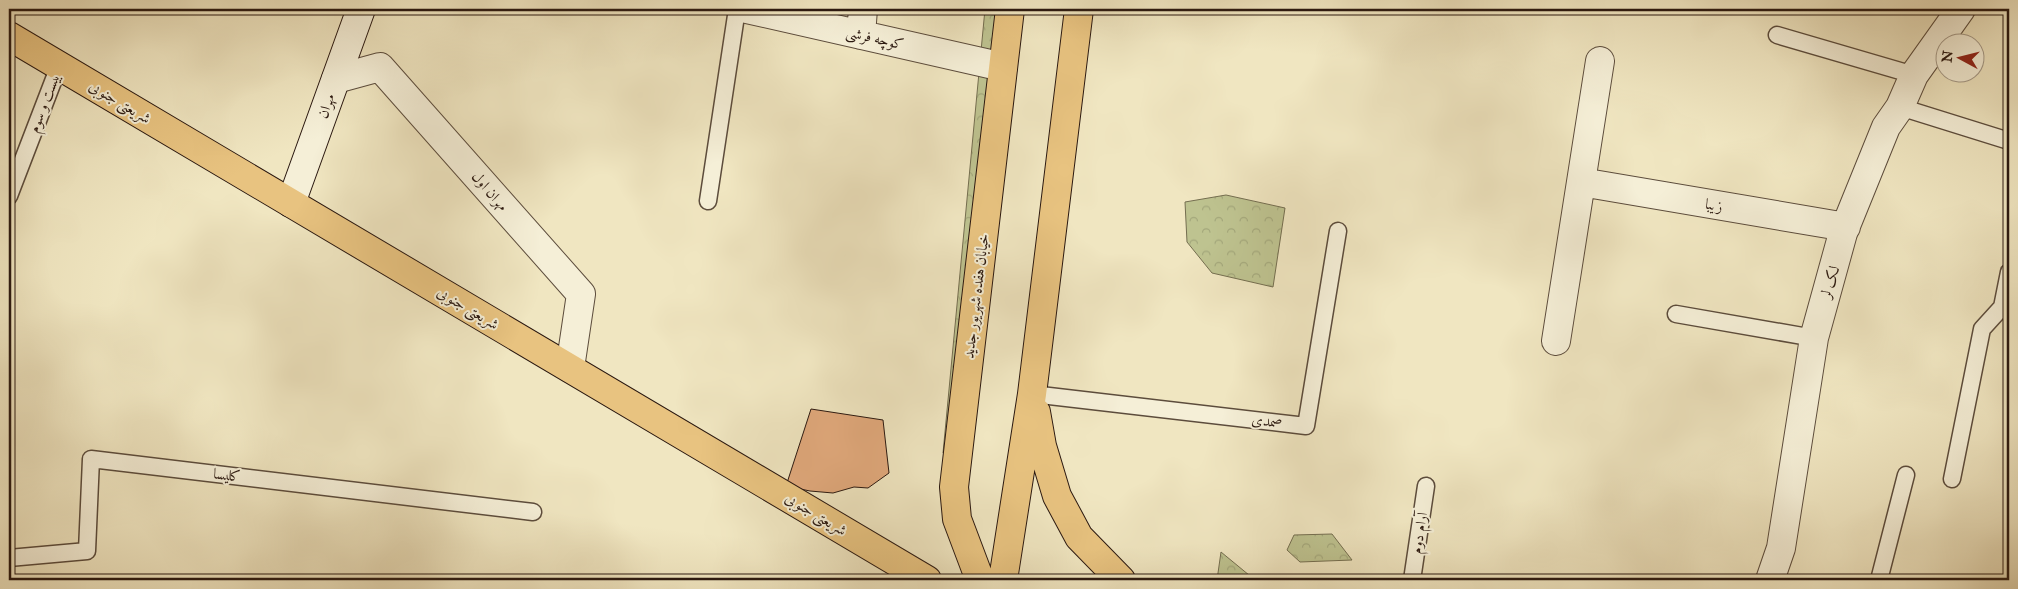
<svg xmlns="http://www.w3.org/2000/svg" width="2018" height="589" font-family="'IM FELL Great Primer',Amiri,serif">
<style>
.forest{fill:url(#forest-crowns);stroke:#746e50}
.building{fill:#e1a97c;stroke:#2a1810}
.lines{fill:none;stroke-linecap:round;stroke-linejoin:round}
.lane-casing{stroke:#5c4c3c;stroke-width:19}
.street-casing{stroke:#5c4c3c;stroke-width:30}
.secondary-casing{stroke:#2a1810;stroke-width:30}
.primary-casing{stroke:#2a1810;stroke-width:30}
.lane{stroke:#f5efd7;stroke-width:16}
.street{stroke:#f5efd7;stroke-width:28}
.secondary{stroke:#f5efd7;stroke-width:28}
.primary{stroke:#e8c380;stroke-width:28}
.labels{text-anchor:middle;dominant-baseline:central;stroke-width:4;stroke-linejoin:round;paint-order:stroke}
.street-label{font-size:15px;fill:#2a1810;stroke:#f5efd7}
</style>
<defs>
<pattern id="forest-crowns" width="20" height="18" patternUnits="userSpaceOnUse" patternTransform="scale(1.25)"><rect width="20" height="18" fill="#bec390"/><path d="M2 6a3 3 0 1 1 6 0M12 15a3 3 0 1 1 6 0" fill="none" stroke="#a3a77b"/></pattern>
</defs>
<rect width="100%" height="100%" fill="#f0e6c1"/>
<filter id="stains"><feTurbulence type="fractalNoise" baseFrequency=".004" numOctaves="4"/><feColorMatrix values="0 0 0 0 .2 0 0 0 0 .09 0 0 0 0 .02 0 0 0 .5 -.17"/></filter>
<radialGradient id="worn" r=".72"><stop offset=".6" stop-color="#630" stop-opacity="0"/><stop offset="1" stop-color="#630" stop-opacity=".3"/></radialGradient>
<path class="forest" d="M985,9h22l-50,452 -14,-8z
M1226,195l59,13 -12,79 -61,-14 -25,-31 -2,-40z
M1332,534l20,26 -52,2 -13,-12 7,-15z
M1221,552l34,28h-38z
M1128,574l77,6h-70z"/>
<path class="building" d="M811,409l72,11 6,53 -21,15 -14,-1 -21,6 -23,-2 -24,-5z"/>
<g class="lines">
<defs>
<path id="lane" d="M1777,35l137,40
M1900,107l109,34
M9,196l50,-130
M708,201l29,-192
M1676,314l138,24
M1032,394l274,32 32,-195
M1952,479l30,-150 20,-22 7,-35
M9,558l78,-7 4,-92 442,53
M1412,580l14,-94
M1879,580l27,-105"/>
<path id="street" d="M747,9l256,58
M861,35l2,-26
M336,79l44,-12 201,227 -11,74
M1581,182l265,45
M1556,341l44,-280
M1770,580l11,-32 33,-210 29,-105 43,-106 14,-20 14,-32 47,-66"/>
<path id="secondary" d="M291,203l70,-194"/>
<path id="primary" d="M9,36l918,544
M1036,412l6,34 15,50 22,41 42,43
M980,580l-23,-61 -3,-32 56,-478
M1003,580l29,-186 47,-385"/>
</defs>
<use href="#lane" class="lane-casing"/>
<use href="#street" class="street-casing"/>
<use href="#secondary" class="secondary-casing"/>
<use href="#primary" class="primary-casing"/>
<use href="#lane" class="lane"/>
<use href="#street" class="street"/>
<use href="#secondary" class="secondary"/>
<use href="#primary" class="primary"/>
</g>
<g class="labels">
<g class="street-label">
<text transform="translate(875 38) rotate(13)">کوچه فرشی</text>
<text transform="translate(120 102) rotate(31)">شریعتی جنوبی</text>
<text transform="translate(44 103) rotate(-69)">بیست و سوم</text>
<text transform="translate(326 106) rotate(-70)">مهران</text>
<text transform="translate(490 191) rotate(49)">مهران اول</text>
<text transform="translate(1714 205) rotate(10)">زیبا</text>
<text transform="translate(1830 282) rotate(-74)">لک لر</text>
<text transform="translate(976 296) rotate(-83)">خیابان هفده شهریور جدید</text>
<text transform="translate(468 308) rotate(31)">شریعتی جنوبی</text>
<text transform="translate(1267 421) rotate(7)">صمدی</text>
<text transform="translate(227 475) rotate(7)">کلیسا</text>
<text transform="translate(816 514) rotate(31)">شریعتی جنوبی</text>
<text transform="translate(1419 533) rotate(-81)">آرام دوم</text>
</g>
</g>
<rect width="2018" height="589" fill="none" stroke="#f0e6c1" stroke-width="30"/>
<rect x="10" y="10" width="1998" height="569" fill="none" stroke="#2a1810" stroke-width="2.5"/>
<rect x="15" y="15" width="1988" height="559" fill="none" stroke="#2a1810"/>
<g transform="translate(1960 58) rotate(277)"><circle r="24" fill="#f5efd7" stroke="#a49987"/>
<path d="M0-4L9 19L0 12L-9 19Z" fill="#8f2418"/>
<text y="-8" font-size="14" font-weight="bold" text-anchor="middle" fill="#2a1810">N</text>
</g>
<rect width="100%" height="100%" filter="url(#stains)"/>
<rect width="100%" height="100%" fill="url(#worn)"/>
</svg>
